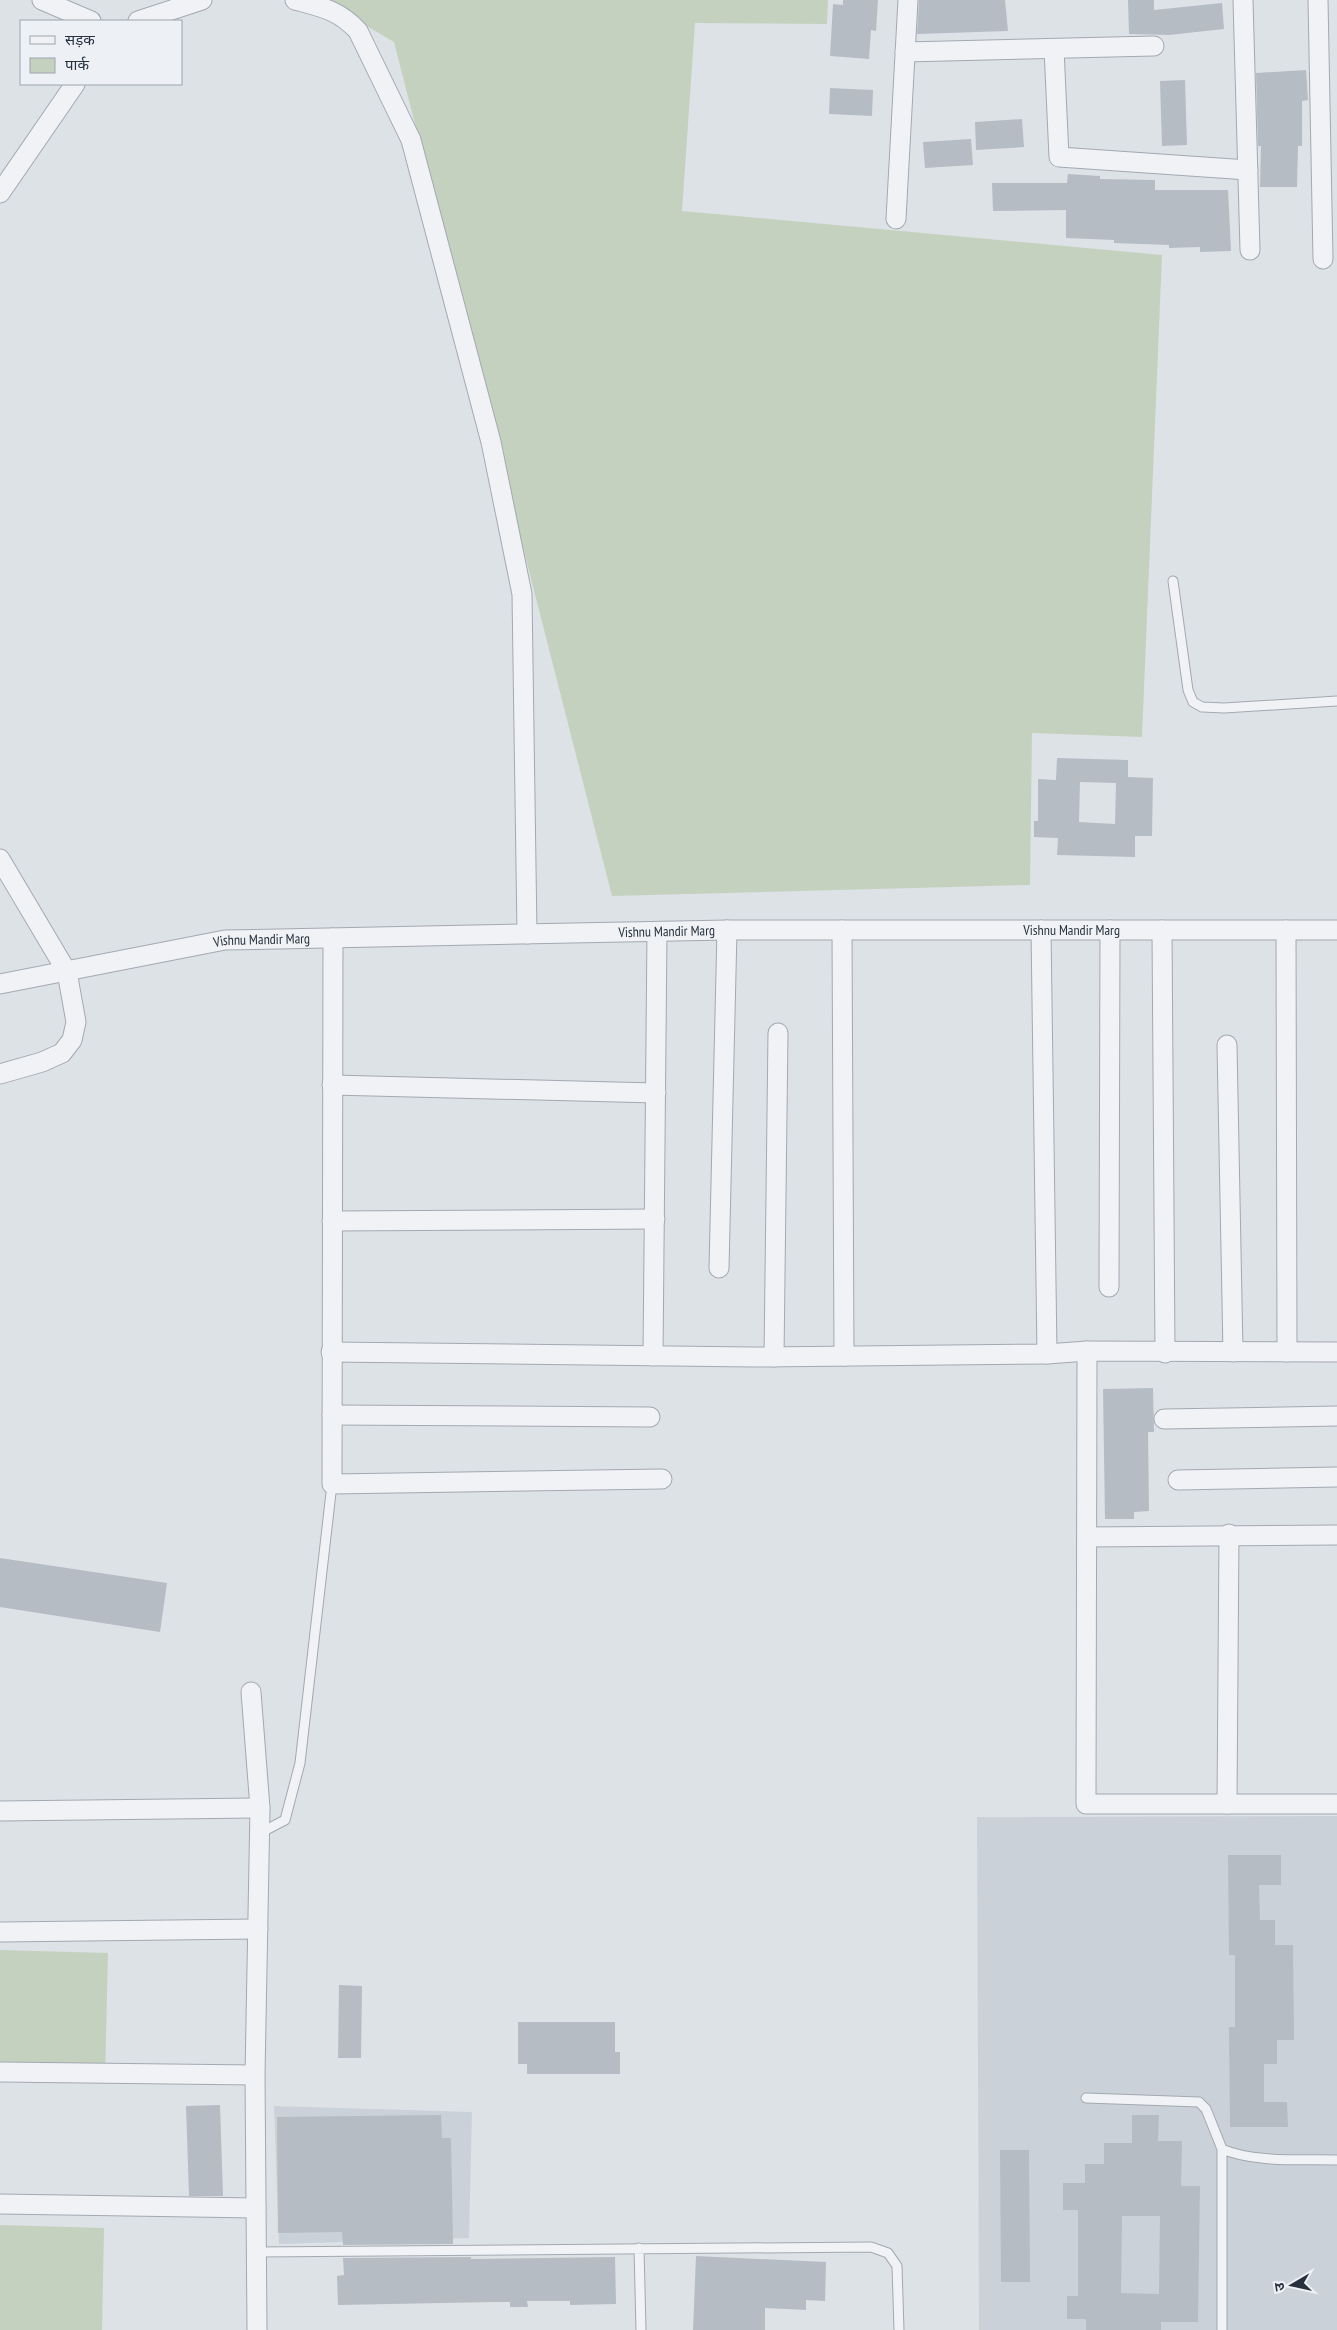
<svg xmlns="http://www.w3.org/2000/svg" width="1337" height="2330" font-family="'PT Sans Narrow','Noto Sans Devanagari',sans-serif">
<style>
.built{fill:#cbd1d9}
.green{fill:#c5d1bf}
.building{fill:#b5bcc4;fill-rule:evenodd}
.lines{fill:none;stroke-linecap:round;stroke-linejoin:round}
.service-casing{stroke:#a3a9b1;stroke-width:11}
.minor-casing{stroke:#a3a9b1;stroke-width:21}
.service{stroke:#f0f2f5;stroke-width:9}
.minor{stroke:#f0f2f5;stroke-width:19}
.labels{text-anchor:middle;dominant-baseline:central;stroke-width:4;stroke-linejoin:round;paint-order:stroke}
.street-label{font-size:14px;fill:#27313d;stroke:#edf1f5}
</style>
<rect width="100%" height="100%" fill="#dde2e7"/>
<path class="built" d="M1337,1816v514h-358l-2,-513z
M274,2106l198,6 -3,126 -190,6z"/>
<path class="green" d="M322,0h506l-1,24 -132,-1 -13,188 480,44 -20,482 -110,-4 -2,152 -418,11 -218,-854z
M0,1950l108,3 -3,125 -105,-3z
M0,2225l104,3 -2,102h-102z"/>
<path class="building" d="M843,0h35l-2,31 -5,-1 -2,29 -39,-3 3,-52 10,1z
M919,0h86l3,31 -91,3z
M1128,0h26v10l68,-7 2,26 -55,6 -40,-1z
M1306,70l2,30 -6,1v45h-4l-1,41h-37l1,-41h-3l-2,-73z
M1185,80l2,65 -25,1 -2,-65z
M830,88l43,2 -1,26 -43,-2z
M1022,119l2,28 -48,3 -1,-28z
M971,139l2,26 -48,3 -2,-26z
M1068,174l32,2v3l55,1v10h73l3,61 -31,1v-5l-31,1v-3l-55,-2v-3l-48,-2v-28l-73,1 -1,-28h75z
M1057,758l71,2v17l25,1 -1,58h-17v21l-78,-2 1,-17 -24,-1v-16h4v-42l18,1zM1080,782l36,1 -1,41 -36,-2z
M1153,1388l1,44h-6l1,79 -15,1v7h-29l-2,-130z
M0,1558l167,25 -7,49 -160,-25z
M1228,1855h53v30h-22l1,35h15v25h18l1,95h-17v24h-13v38h23l1,25h-58l-1,-100h6v-72h-6z
M339,1985l23,1 -1,72h-23z
M518,2022h97v30h5v22h-93v-10h-9z
M220,2105l3,91h-34l-3,-90z
M441,2115l1,23h9l2,106 -110,1 -1,-13 -64,1 -1,-116z
M1132,2115h27l-1,26h24l-1,45h19l-2,136h-37v8h-75v-11h-19v-23h11v-86h-15v-27h22v-19h19v-21h28zM1122,2216h38l-1,78 -38,-1z
M1000,2150h29l1,132h-29z
M696,2256l130,6 -1,39 -19,-1v10l-41,-2v22h-72z
M471,2257v2l144,-2 1,47 -46,1v-4h-43l1,6h-18v-5h-16l-156,3 -1,-29 7,-1 -1,-17z"/>
<g class="lines">
<defs>
<path id="service" d="M1173,581l15,109 5,12 9,5 22,1 113,-7
M260,1833l25,-13 15,-57 32,-279
M1086,2098l113,4 7,7 16,40c32,14 80,10 115,11
M1222,2149v181
M639,2248l2,82
M257,2252l614,-5 17,6 9,13 2,64"/>
<g id="minor">
<path d="M42,0l49,21"/>
<path d="M295,0c26,7 44,10 63,31l53,109 80,302 31,152 5,340"/>
<path d="M1243,0l7,250"/>
<path d="M1318,0l5,259"/>
<path d="M138,21l64,-21"/>
<path d="M1054,49l5,108 189,13"/>
<path d="M905,52l249,-6"/>
<path d="M0,193l75,-109"/>
<path d="M896,219l12,-219"/>
<path d="M0,859l67,113 9,50 -4,18 -10,13 -20,9 -42,12"/>
<path d="M842,930l2,426"/>
<path d="M1041,930l6,424"/>
<path d="M1162,930l3,423"/>
<path d="M1286,930l1,422"/>
<path d="M333,938l-1,546 330,-5"/>
<path id="s1" d="M0,984l225,-44 502,-10h610"/>
<path d="M1227,1045l6,307"/>
<path d="M332,1085l324,8"/>
<path d="M332,1221l323,-2"/>
<path d="M719,1268l8,-338"/>
<path d="M1109,1287l1,-357"/>
<path d="M1087,1351l-1,453h251"/>
<path d="M331,1352l422,5 294,-3 40,-3 250,1"/>
<path d="M653,1356l4,-424"/>
<path d="M774,1357l4,-324"/>
<path d="M332,1415l318,2"/>
<path d="M1164,1419l173,-3"/>
<path d="M1178,1480l159,-3"/>
<path d="M1087,1537l250,-2"/>
<path d="M251,1692l9,116 -5,267 2,255"/>
<path d="M1227,1804l2,-270"/>
<path d="M0,1811l260,-3"/>
<path d="M0,1932l258,-3"/>
<path d="M0,2072l255,3"/>
<path d="M0,2204l256,4"/>
</g>
</defs>
<use href="#service" class="service-casing"/>
<use href="#minor" class="minor-casing"/>
<use href="#service" class="service"/>
<use href="#minor" class="minor"/>
</g>
<g class="labels">
<g class="street-label">
<text stroke="none"><textPath href="#s1" startOffset="1076">Vishnu Mandir Marg</textPath></text>
<text stroke="none"><textPath href="#s1" startOffset="671">Vishnu Mandir Marg</textPath></text>
<text stroke="none"><textPath href="#s1" startOffset="266">Vishnu Mandir Marg</textPath></text>
</g>
</g>
<rect x="20" y="20" width="162" height="65" fill="#edf1f5" stroke="#9ea4ab"/>
<rect x="30" y="36" width="25" height="8" fill="#f0f2f5" stroke="#9ea4ab"/>
<text x="65" y="45" font-size="15" fill="#27313d">सड़क</text>
<rect x="30" y="58" width="25" height="15" fill="#c5d1bf" stroke="#9ea4ab"/>
<text x="65" y="70" font-size="15" fill="#27313d">पार्क</text>
<g transform="translate(1292 2285) rotate(261)" stroke="#edf1f5" stroke-width="4" paint-order="stroke">
<path d="M0-4L9 19L0 12L-9 19Z" fill="#27313d"/>
<text y="-8" font-size="14" font-weight="bold" text-anchor="middle" fill="#27313d">उ</text>
</g>
</svg>
